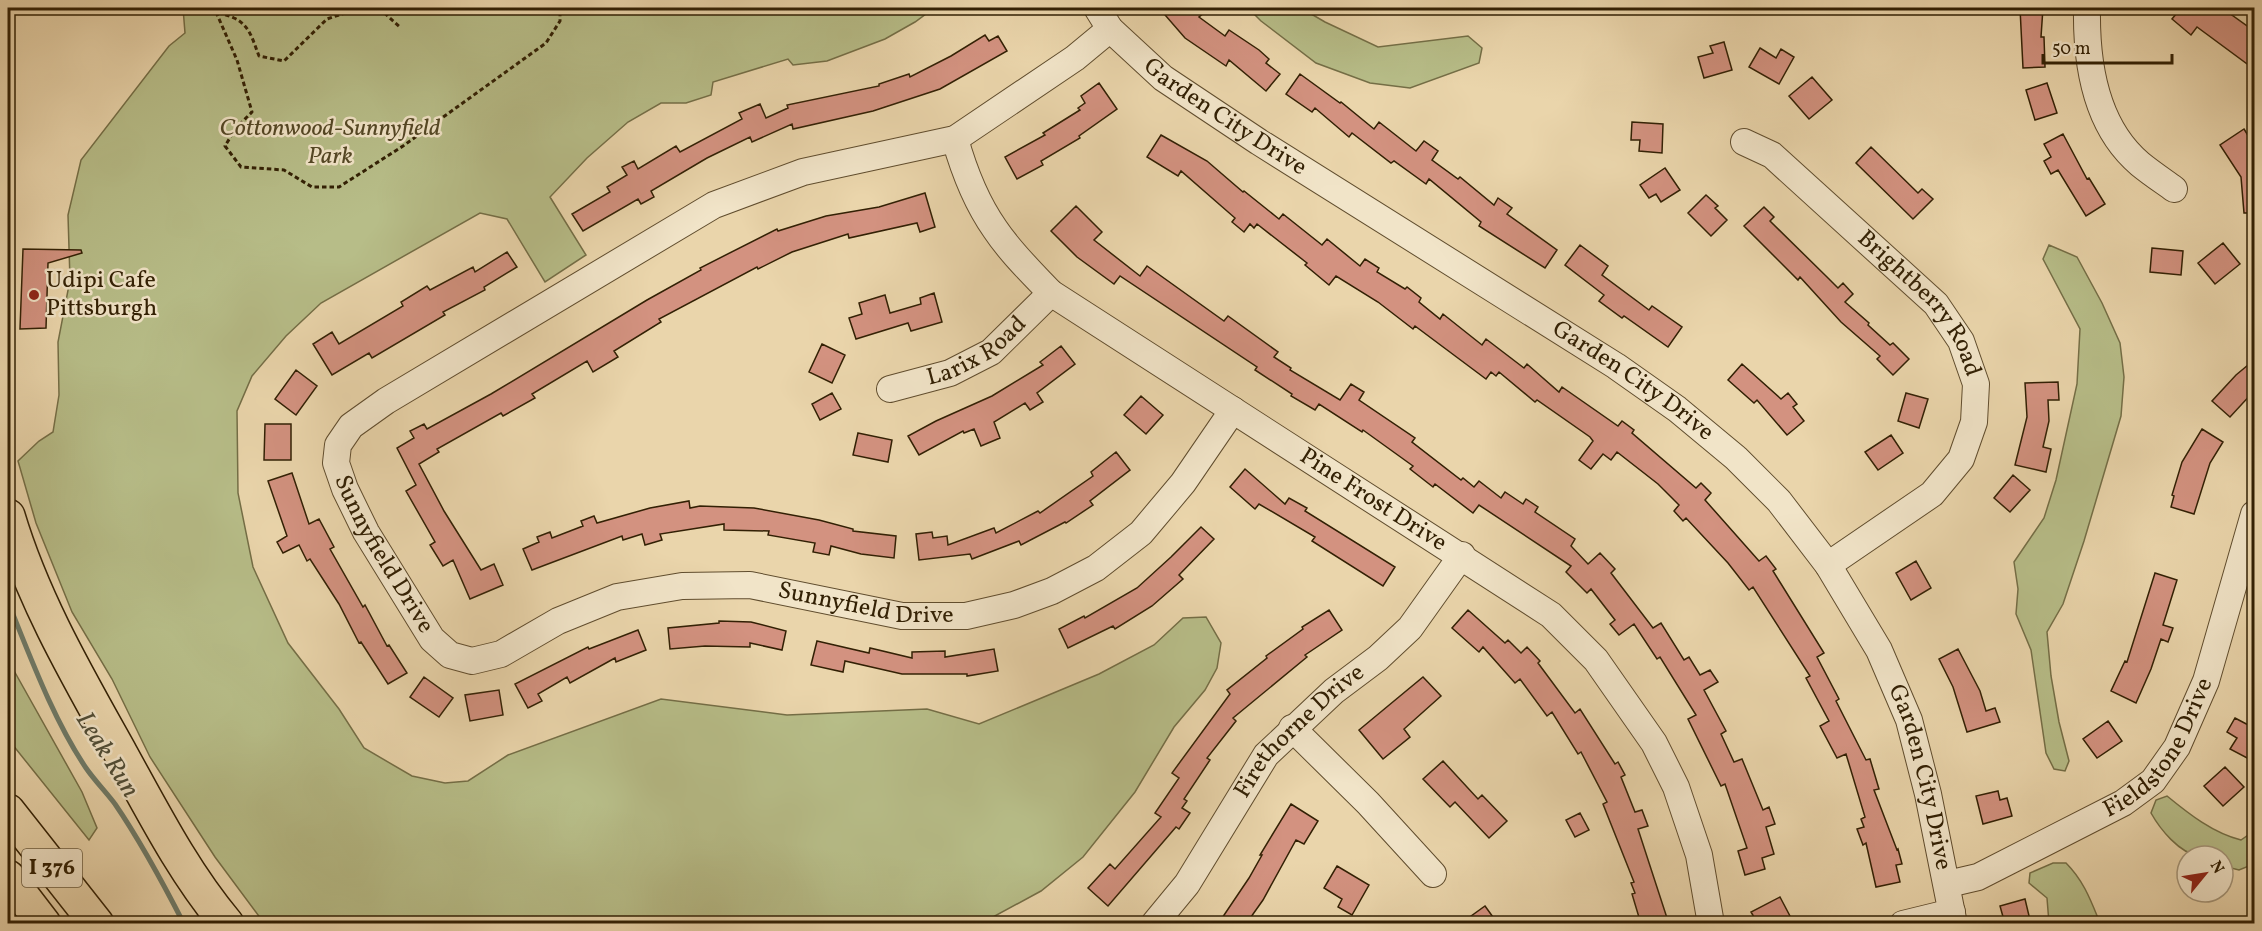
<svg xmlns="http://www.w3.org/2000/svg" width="2262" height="931" font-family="Vollkorn,serif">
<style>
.green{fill:#b7bd88;stroke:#746e46;stroke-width:1.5}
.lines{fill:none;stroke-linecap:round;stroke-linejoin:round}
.stream{stroke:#6f7b69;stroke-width:5}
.building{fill:#d39280;stroke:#322004;stroke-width:1.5}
.minor-casing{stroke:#604d2e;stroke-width:28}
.major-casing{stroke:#322004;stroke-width:36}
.highway-casing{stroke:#322004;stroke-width:36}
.path{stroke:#322004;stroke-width:3;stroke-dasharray:4.5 3;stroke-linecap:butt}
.minor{stroke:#f1e4c8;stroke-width:26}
.major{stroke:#ead5ab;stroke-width:33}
.highway{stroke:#ead5ab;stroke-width:33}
.poi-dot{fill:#8f2418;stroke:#f1e4c8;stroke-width:2}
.labels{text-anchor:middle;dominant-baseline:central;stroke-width:5;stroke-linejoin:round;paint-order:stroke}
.shield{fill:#f1e4c8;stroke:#6b5b3f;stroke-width:1.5}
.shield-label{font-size:22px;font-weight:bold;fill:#322004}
.street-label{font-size:24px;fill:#322004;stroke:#f1e4c8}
.park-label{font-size:24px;font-style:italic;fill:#534725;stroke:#f1e4c8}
.poi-label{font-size:24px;fill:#322004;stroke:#f1e4c8;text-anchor:start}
.water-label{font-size:26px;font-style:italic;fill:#514e37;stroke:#f1e4c8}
</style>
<rect width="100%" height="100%" fill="#ead5ab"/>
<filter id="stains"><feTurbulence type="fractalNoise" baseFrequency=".00333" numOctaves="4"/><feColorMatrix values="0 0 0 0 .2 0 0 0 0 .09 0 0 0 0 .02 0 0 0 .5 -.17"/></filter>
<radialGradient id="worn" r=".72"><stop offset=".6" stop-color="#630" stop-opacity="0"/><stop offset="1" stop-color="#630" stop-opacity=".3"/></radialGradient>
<path class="green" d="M183,8h751l-19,14 -30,17 -58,22 -34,4 -5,-6 -75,23 -2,13 -25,8h-25l-33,19 -41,36 -37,39 36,58 -41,27 -38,-63 -27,-6 -159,90 -35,33 -34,40 -15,35 1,82 15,74 35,76 51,66 25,39 48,28 33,7 23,-2 40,-26 153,-56 126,16 140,-6 52,15 120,-50 55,-29 29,-27 23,-1 15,26 -4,25 -12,22 -31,37 -39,65 -52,65 -42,34 -59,32h-718l-49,-66 -65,-100 -38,-78 -40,-67 -36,-89 -18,-62 21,-20 14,-9 6,-37 -1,-53 12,-62 -2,-65 13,-55 88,-114 16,-13z
M1248,8h53l24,14 53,25 90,-11 14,12 -3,15 -69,25 -40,-5 -54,-20 -55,-42z
M2049,245l28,12 25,46 18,40 4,34 -3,39 -37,125 -21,63 -16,28 4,44 8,46 10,39 -4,10 -11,-2 -8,-16 -15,-103 -15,-36 2,-25 -4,-27 30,-44 12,-38 21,-96 3,-55 -37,-70z
M8,660l74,132 15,36 -8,12 -81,-101z
M2167,796c22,18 46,37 74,44l13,-9v33l-15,6 -16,-4v-10c-8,0 -16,1 -24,0 -20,-3 -39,-27 -48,-43l5,-13z
M2053,863h13c18,18 25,38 34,60h-51l-2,-25 -18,-15 1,-10z"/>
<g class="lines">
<path class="stream" d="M8,602c22,54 45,117 78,166 9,13 20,24 29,36 26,38 48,79 69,120"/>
</g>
<path class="building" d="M1159,8h51l-11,9 26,19 4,-6 30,20 10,9 -3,4 14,11 -14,17 -37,-31 -3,6 -41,-28z
M2020,8h23l-2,29h3l1,30 -22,1z
M2181,8h41l32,23v38l-57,-42 -6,8 -19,-16z
M985,35l4,6 9,-5 9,15 -67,38 -67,22 -80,18 -1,-5 -40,18 -2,-5 -43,21 -56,33 3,6 -13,7 -3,-5 -55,32 -11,-17 38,-22 -3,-5 20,-12 -5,-8 12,-6 4,8 38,-23 4,6 62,-33 -3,-6 21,-9 6,14 22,-10 -1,-3 92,-19v-2l30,-10 1,3 41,-21z
M1724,42l8,28 -28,8 -6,-21 15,-4 -3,-7z
M1760,48l16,10 5,-9 13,8 -15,27 -30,-17z
M1300,74l40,29 1,-1 33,27 5,-7 37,29 8,-10 14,10 -6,9 26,19 2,-2 34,28 4,-7 14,10 -5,6 50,36 -12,18 -66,-42 2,-4 -52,-43 -3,5 -32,-23 -3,2 -39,-30 -3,4 -34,-29 -3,4 -26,-18z
M1812,77l20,23 -23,19 -20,-23z
M1099,83l18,26 -38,27 1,2 -39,23 2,4 -26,14 -12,-22 40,-22 -2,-2 37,-23 -2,-2 7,-5 -4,-7z
M2047,83l10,30 -22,7 -9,-30z
M1632,122l31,2 -1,29 -23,-2 1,-11h-9z
M2244,129l10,16v68h-10l-3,-36 -21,-32z
M2063,134l24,45 2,-1 16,26 -19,12 -28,-46 -7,4 -7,-13 7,-4 -7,-13z
M1161,135l46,26 36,31 1,-1 35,28 4,-5 39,31 5,-6 33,27 5,-7 14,9 -2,4 28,17 2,-2 14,11 -2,4 21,17 3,-5 39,31 4,-6 38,29 3,-4 32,28 3,-5 56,39 4,-5 12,9 -2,3 64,55 5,-5 10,10 -6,7 54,61 7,-5 10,13 -3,2 51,82 -7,4 22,42 -3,2 30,59 4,-1 9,30 -5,1 23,60 1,-1 4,15 -6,1 4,17 -24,5 -10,-44 -3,2 -6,-16 7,-2 -3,-8 4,-2 -19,-63 -9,4 -17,-32 9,-5 -23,-43 4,-2 -57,-89 -4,3 -21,-27 -42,-45 -3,3 -9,-10 5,-6 -21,-21 -41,-32 -6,8 -8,-6 -12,15 -12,-9 14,-19 -3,-4 -53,-37 -2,2 -36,-30 -3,4 -5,-4 -5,7 -71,-53 -2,3 -35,-27 -42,-26 -7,9 -24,-20 2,-2 -50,-39 -3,4 -4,-4 -6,8 -12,-10 3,-4 -54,-47 -3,5 -31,-19z
M1871,147l47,46 4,-4 11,10 -20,20 -57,-56z
M1665,168l15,22 -19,12 -5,-8 -7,4 -9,-13z
M925,193l10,34 -15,5 -3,-9 -68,15 -1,-4 -56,18 -34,17 -1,-2 -98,52 2,3 -47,29 4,6 -25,15 -6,-11 -55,33 3,4 -32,18 -2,-3 -64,36 2,3 -20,12 25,47 37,59 13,-6 9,21 -33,14 -17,-39 -10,6 -13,-21 5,-3 -29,-51 10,-6 -19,-37 17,-10 -4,-7 14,-7 3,5 64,-35 156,-94 54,-30 -1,-2 77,-39 1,2 48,-15 53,-9z
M1706,195l12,11 -3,2 12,12 -16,16 -23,-23z
M1076,206l26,26 -8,8 46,36 7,-10 77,55 4,-5 50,36 -4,5 17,11 -1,2 50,30 11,-16 13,8 -5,8 56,38 -3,4 49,38 2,-2 11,9 5,-6 22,17 4,-6 18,12 3,-5 12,8 -3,5 40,27 -4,7 17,18 12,-11 15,16 -4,4 42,55 8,-5 23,37 5,-3 11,18 10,-5 8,12 -14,8 22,41 -5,3 13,28 8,-3 21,51 6,-3 6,17 -9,3 8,27 -12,4 3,11 -20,6 -7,-24 9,-3 -22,-64 -4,2 -33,-67 8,-4 -36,-58 -3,2 -23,-35 -15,11 -9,-11 5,-4 -24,-31 -4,4 -21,-21 5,-6 -92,-61 -6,8 -38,-29 -2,3 -23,-18 3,-3 -50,-36 -1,2 -43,-28 -4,6 -24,-14 1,-2 -37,-24 2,-3 -137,-91 -6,8 -37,-27 -26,-26z
M1764,207l10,10 -4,4 57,56 11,11 5,-5 10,11 -8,8 24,21 -1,2 22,20 3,-2 16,16 -16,16 -16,-16 3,-3 -39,-34 -41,-45 -2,3 -54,-54z
M2223,243l17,21 -25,20 -17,-21z
M1580,245l28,21 -6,9 47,35 3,-4 30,21 -14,20 -44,-31 -2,2 -23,-17 5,-6 -39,-30z
M2152,248l31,3 -2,24 -31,-3z
M23,249l58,1 1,3 -34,10 -2,65 -26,1z
M507,252l10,15 -33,20 1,3 -42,22 2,3 -73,43 -3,-5 -37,22 -19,-31 19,-12 7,12 64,-38 -2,-4 26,-16 3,4 43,-23 2,5z
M934,293l8,29 -31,9 -3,-8 -52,16 -7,-21 13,-4 -3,-11 26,-8 5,18 31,-9 -1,-6z
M822,344l23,11 -13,28 -23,-11z
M1061,346l14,18 -38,29 6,9 -13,8 -5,-7 -31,19 6,16 -19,8 -7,-17 -10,4 -1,-2 -44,24 -11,-19 28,-15 56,-25 51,-31 -3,-3z
M2254,360v31l-24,26 -18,-16 24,-26z
M1742,364l39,35 7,-6 9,11 -4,3 11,14 -17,14 -30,-35 -3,3 -26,-23z
M296,370l21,16 -21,29 -21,-16z
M2058,382l1,18h-11l1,21 -6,26 8,2 -5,23 -31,-7 12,-48 -2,-34z
M832,393l9,16 -21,11 -8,-16z
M1906,393l22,6 -9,29 -21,-7z
M1141,396l22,19 -17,19 -22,-19z
M265,424h26v36h-27z
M2202,429l21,13 -13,21 -16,51 -23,-7 3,-11 -2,-1 10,-33z
M858,433l34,7 -4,22 -35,-7z
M1891,435l12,18 -25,17 -13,-18z
M1116,452l14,18 -40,31 3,4 -27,18 -1,-1 -44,23 -2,-4 -47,18 -2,-5 -51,6 -3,-26 16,-2 1,6 14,-2 1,9 46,-17 2,5 42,-22 2,2 53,-37 -2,-4z
M1245,469l40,35 4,-6 18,10 -2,3 90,56 -12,19 -71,-45 3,-4 -56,-33 -4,5 -25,-22z
M292,473l17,51 10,-5 15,28 -4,2 33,58 2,-2 22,41 2,-1 18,28 -19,11 -27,-42 -2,1 -20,-39 -29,-45 -3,2 -8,-16 -16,8 -6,-11 10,-6 -19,-55z
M2013,475l17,15 -20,22 -16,-14z
M689,501l1,7 10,-2 54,2 65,12 34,9v2l43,5 -2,22 -33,-4 -30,-8 -2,9 -16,-3 2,-9 -47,-8 1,-4 -45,-1v-6l-64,10 2,6 -17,5 -3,-11 -19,6 -1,-4 -90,34 -9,-21 16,-7 -2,-5 13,-5 2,6 31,-12 -2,-5 13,-5 3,7 53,-15z
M1201,527l13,12 -35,36 4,4 -31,27 -37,23 -2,-3 -45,22 -9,-19 25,-13 1,2 52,-30 34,-31z
M1916,561l15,27 -20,12 -15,-27z
M2155,573l22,7 -14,45 10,3 -5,14 -7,-3 -10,30 -15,34 -25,-12 14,-30 2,1z
M1329,610l13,20 -37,25 2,2 -74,61 3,3 -29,37 3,2 -26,39 3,2 -5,7 8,5 -11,16 -3,-2 -68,79 -20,-18 22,-24 5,5 46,-52 -6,-4 24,-35 -7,-5 58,-79 -3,-4 40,-32 -1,-2 37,-27 -1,-2z
M1468,610l37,33 3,-3 13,13 6,-6 13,14 -2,2 37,50 5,-4 35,55 3,-2 7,13 -4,2 14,35 7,-2 6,16 -10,3 30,92 -9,3h-18l-9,-30 3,-1 -4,-10 3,-1 -31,-78 4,-2 -26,-50 -3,2 -26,-42 -5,4 -27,-37 -5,4 -32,-36 -4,5 -27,-24z
M719,621l32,1 35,9 -4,19 -32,-7v4l-45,-1 -35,3 -2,-21 51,-5z
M638,630l8,20 -30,12 -1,-4 -45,25 -3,-6 -29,17 4,7 -14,7 -13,-24 73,-37 1,2z
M817,641l52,12 1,-5 42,10v-6l33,-1v6l49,-8 4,22 -31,5v-2h-65l-57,-13 -2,11 -32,-7z
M1958,649l22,42 6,20 9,-3 5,14 -33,10 -14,-45 -14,-28z
M424,677l29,21 -14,19 -29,-20z
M1423,677l18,19 -37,33 6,8 -27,22 -24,-29z
M499,690l4,25 -33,6 -5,-26z
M2235,718l19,10v21l-5,10 -19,-10 7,-11 -10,-6z
M2108,721l14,20 -25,17 -14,-19z
M1443,761l35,38 4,-4 25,26 -18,17 -34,-36 -5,5 -27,-28z
M2225,767l19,20 -21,19 -19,-20z
M1998,791l2,9 7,-2 5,18 -29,8 -7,-28z
M1291,804l27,17 -14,23 -8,-4 -33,60 -17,24h-28l31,-46 13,-23h-2z
M1580,813l9,17 -14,7 -9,-17z
M1337,866l32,19 -17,30 -14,-8 4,-8 -18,-11z
M1780,897l11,21 -11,6h-22l-7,-12z
M2025,899l5,21 -13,4h-12l-5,-18z
M1485,906l13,18h-38z"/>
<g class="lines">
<defs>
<g id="minor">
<path id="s1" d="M1097,8l13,21 53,49 96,64 357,224 61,43 59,49 43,43 49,64 51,85 30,70 19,74 26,130"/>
<path d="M2087,8c-1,55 8,118 53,156 11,9 23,17 34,25"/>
<path id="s2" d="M1110,29l-35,29 -120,81 -152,33 -89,33 -328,196 -35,25 -13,19 -2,18 9,26 21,43 66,107 18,16 22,6 29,-7 57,-33 59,-24 65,-11 68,-1 152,31h64l48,-11 38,-14 44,-23 45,-35 42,-50 50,-73"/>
<path id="s3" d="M955,139c9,32 21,63 40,90 16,24 37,44 56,64l500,322 45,45 58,83 22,44 23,68 12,69"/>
<path id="s4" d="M1744,142l28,13 164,149 25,37 15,43 -2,38 -13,37 -29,35 -104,71"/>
<path id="s5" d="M890,389l60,-16 41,-21 60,-59"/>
<path d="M1292,728l76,75 65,71"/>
<path id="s6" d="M1948,884l30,-7 145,-74 30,-22 24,-34 29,-66 48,-167"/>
<path id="s7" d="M1154,924l33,-40 79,-129 68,-64 44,-33 32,-30 52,-73"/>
<path d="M1903,924l49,-12"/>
</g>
<path id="major" d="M8,516c25,84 70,161 113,238 32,58 63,119 106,170"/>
<path id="highway" d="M8,811l89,113
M8,877l36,47"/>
</defs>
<use href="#minor" class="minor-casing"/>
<use href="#major" class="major-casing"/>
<use href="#highway" class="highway-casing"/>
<path class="path" d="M212,8c6,6 14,6 22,10 16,7 19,23 25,38l25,5 43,-42 33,-11
M371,8l9,1 21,19
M216,12l21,48 15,52 -16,16 -11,18 16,21 43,3 28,17h27l64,-41 143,-103 14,-22v-13"/>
<use href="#minor" class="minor"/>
<use href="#major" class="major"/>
<use href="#highway" class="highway"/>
</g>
<circle class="poi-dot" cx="34" cy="295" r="6"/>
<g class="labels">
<rect class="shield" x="22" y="849" width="60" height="38" rx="4.5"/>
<g class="shield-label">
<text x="52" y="868">I 376</text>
</g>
<g class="street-label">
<text stroke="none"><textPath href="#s1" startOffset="170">Garden City Drive</textPath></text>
<text stroke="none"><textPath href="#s4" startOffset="242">Brightberry Road</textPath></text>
<text stroke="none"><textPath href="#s5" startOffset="96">Larix Road</textPath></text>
<text stroke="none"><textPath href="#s1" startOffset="656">Garden City Drive</textPath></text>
<text stroke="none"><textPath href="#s3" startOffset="567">Pine Frost Drive</textPath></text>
<text stroke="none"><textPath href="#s2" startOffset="1010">Sunnyfield Drive</textPath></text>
<text stroke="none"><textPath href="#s2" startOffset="1566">Sunnyfield Drive</textPath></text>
<text stroke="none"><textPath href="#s7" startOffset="243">Firethorne Drive</textPath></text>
<text stroke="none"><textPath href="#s6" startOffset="260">Fieldstone Drive</textPath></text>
<text stroke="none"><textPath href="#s1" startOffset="1160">Garden City Drive</textPath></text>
</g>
<g class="park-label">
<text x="330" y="129">Cottonwood-Sunnyfield<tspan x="330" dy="28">Park</tspan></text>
</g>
<g class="poi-label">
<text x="46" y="281">Udipi Cafe<tspan x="46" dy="28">Pittsburgh</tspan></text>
</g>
<g class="water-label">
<text transform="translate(107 755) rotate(58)">Leak Run</text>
</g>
</g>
<rect width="2262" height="931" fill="none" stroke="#ead5ab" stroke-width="30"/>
<rect x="9" y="9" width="2244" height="913" fill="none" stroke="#322004" stroke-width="3"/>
<rect x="15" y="15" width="2232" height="901" fill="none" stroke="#322004" stroke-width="1.5"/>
<g transform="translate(2205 874) rotate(60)"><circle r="28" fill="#f1e4c8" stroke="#a5967a" stroke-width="1.5"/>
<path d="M0-4.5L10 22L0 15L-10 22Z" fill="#8f2418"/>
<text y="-9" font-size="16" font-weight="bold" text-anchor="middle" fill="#322004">N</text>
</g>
<path d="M2043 54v9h129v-9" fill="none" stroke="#322004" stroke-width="3"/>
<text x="2052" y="54" font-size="18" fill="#322004" stroke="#f1e4c8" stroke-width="4.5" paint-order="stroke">50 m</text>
<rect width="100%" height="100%" filter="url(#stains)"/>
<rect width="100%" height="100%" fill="url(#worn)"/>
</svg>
